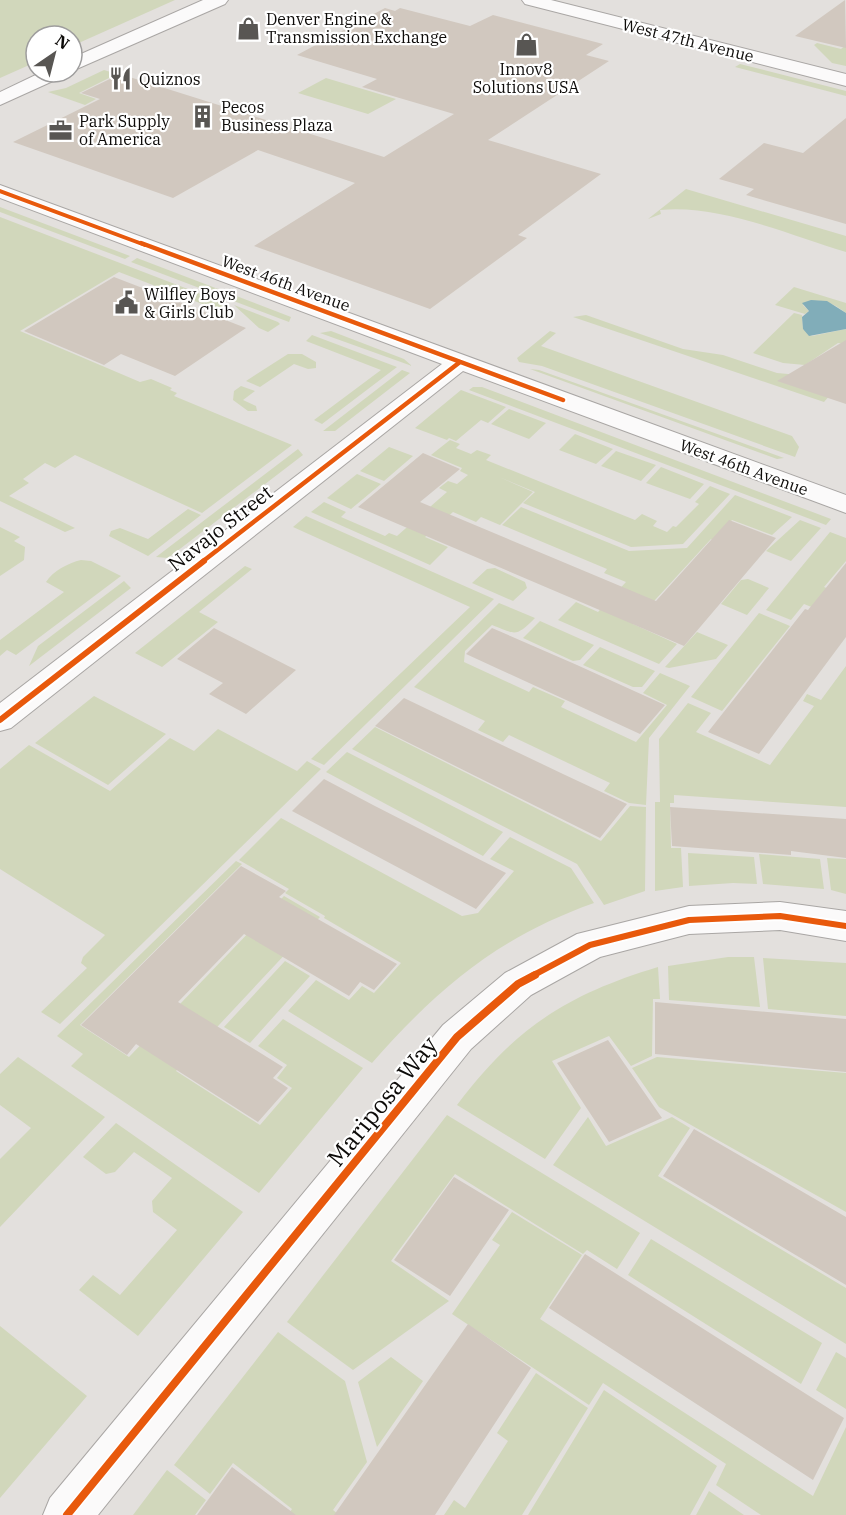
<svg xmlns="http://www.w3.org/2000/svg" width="846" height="1515" font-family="'IBM Plex Serif',serif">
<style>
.green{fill:#d1d7bb}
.water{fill:#81adb9}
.building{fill:#d1c8bf}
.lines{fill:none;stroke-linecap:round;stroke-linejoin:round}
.minor-casing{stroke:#a9a6a4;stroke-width:2}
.major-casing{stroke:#a9a6a4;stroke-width:2}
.minor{fill:#fbfafa;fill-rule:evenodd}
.major{fill:#fbfafa;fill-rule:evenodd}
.cycleway-far3-casing{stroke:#fff;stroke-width:6}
.cycleway-far2-casing{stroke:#fff;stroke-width:8}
.cycleway-far1-casing{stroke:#fff;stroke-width:10}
.cycleway-casing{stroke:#fff;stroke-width:11}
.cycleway-far3{stroke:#e8590c;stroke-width:4}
.cycleway-far2{stroke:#e8590c;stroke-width:4.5}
.cycleway-far1{stroke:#e8590c;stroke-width:6}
.cycleway{stroke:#e8590c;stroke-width:8}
.labels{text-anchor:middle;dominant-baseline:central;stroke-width:4.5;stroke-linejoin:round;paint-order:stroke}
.far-poi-label{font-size:16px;fill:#0d0b09;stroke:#fff;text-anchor:start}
.far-street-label{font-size:16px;fill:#0d0b09;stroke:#fff}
.street-label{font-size:20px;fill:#0d0b09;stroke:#fff}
.near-street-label{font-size:24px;fill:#0d0b09;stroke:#fff}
</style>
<rect width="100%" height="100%" fill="#e3e0dd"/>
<path class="green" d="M0,0h175l-103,46v-10h-36v26l-36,16z
M817,43l24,6 5,-4v21l-14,-3 -18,-18z
M740,64l106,27v5l-111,-29z
M104,70l13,4 -38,19 17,6 -11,6 -37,-13 18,-4z
M326,78l70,21 -28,15 -70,-21z
M686,189l160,47v16c-57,-17 -126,-48 -186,-42l1,4 -13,5z
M0,207l130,49 -5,3 -125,-47z
M0,217l227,87 -9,6 -99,-38 -99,59 120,51 11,-3 21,9 -2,2 7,3 -3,3 118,49 -90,68 -127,-58 -20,13 -10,-5 -22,16 6,4 -20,13 66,32 -10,4 -65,-31z
M137,258l154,59 -2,5 -158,-60z
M794,287l52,16v10c-13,-10 -28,-17 -43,-8l6,6 -4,3 -30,-9z
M234,305l44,17 2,2 -12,8 -9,-4z
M794,313l8,2 1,14 9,7 34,-7v15l-8,-1 -33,22 -22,-2 -30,-10z
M586,315l97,34 40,6 54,18 67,6 -20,23 -251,-85z
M331,331l73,28 8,7 -92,-33z
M550,331l6,2 -15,13 251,90 7,11 -4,10 -253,-91 -23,-4 -2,-4z
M312,335l85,32 -75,57 -8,-4 67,-50 -75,-29z
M288,354h14l14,8v6l-8,1 -14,-5 -34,23 -14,-6z
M530,369l9,1 245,88 -7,1z
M402,370l8,3 -75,58h-12z
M241,386l14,5 -12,9 13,6 1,5h-9l-15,-11 1,-9z
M473,387h9l349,132 -5,6 -357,-135z
M461,390l45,17 -18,16 -7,-3 -25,21 -7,-3 -2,2 -32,-12z
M509,409l37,14 -17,16 -38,-15z
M575,434l38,15 -17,15 -37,-14z
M450,440l10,4 -4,4 15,6 6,-4 14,5 -5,5 149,60 7,-6 15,7 -4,5 14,6 6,-6 3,1 23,-23 -4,-2 15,-16 20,8 -47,50 -52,3 -108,-44 12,-11 -36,-15 34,15 -33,33 -19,-8 -5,5 -23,-10 -28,25 23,10 -18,18 -119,-53 13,-10 22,10 -5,5 44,19 4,-3 8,3 50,-44 -8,-4 9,-7 9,3 11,-9 -8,-4 2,-3 -31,-13z
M389,447l24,9 -29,25 -24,-10z
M298,449l5,6 -135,103 -12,-1z
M616,451l40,14 -15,16 -40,-15z
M661,467l43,17 -14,15 -44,-16z
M357,474l24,10 -30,25 -24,-11z
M735,495l57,22 -20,18 -40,-15 -18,21 -3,-2 -78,85 44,20 -18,20 -101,-44 18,-18 22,10 28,-30 -22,-9 3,-4 -105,-44 19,-18 108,44 58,-3z
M188,509l13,6 -53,41 -39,-20 2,-5 9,-3 28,11z
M306,516l188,83 -170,166 -13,-6 159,-152 -177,-80z
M800,520l21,8 -30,33 -25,-10z
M0,527l20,10 -6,4 11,6 -1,13 -24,16z
M830,532l16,6v23l-22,26 22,9v25l-42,-17 -13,16 -25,-10z
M81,560l10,1 30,15 -105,79 -9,-5 -7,6v-16l64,-48 -18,-10c7,-11 22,-19 35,-22z
M245,566l7,3 -53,43 19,10 -56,45 -27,-14z
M495,568l30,14 2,6 -14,13 -41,-18 15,-14z
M748,579l21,9 -22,27 -26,-11 20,-24z
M124,581l7,7 -102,78 9,-20z
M499,603l36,15c-20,20 -19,16 -43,7l-27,26 -1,11 65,30 4,-5 32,14 -4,6 75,35 31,-37 -24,-12 17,-20 30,13 -41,52 -3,67 -17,-2 -25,-12 6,-8 -101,-48 -6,7 -25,-12 7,-9 -71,-34z
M759,613l31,13 -68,85 -31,-14z
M540,621l54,24 -14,15 -7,1 -50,-23z
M697,632l31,13 -12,14 -47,9 -4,-1z
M600,647l55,24 -13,16h-9l-50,-22z
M846,666v141l-172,-12v8h-4l1,45h10l2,39 -28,4v-89h5l-1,-63 29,-36 23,10 -15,19 74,33 44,-59 -11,-5 4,-7 14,6z
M94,696l72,38 -58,51 -73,-42z
M375,727l226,114 29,-35 16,1 -1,84 -41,14 -27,-41 -225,-115z
M218,729l79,42 10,-10 14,8 -261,255 -19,-12 46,-44 -6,-5 2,-6 22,-22 -105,-66v-100l29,-24 81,46 60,-53 24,13z
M347,752l156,80 -20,24 -157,-84z
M281,818l181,98 16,-3 36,-42 -24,-12 20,-22 61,31 23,35c-96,34 -156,85 -222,160l-84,-52 28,-31 33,20 13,-14 12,7 27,-30 -77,-45 1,-2 -40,-23 4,-4 -50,-29z
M688,853l66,4 3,27 -24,-1 -44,3z
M759,854l61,5 4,30 -61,-5z
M827,858l19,1v35l-15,-4z
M236,861l6,3 -162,161 49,32 155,-161 36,21 -144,154 84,54 32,-37 -15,-10 10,-13 -29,-19 25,-27 80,49 -104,125 -188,-127 12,-12 -26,-18z
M728,957h26l6,50 -91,-7 -1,-34z
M763,958l83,5v53l-78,-7z
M285,961l25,15 -60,67 -26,-16z
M658,967l2,32h-7l-1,57 -21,10 -22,-30 -57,25 29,47 -36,51 -88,-54c58,-77 109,-110 201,-138z
M18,1057l87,60 -105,110v-68l31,-31 -31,-23v-31z
M657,1057l189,16v139l-187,-105 -27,-39z
M447,1115l193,118 -23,36 -30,-19 -4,4 -128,-80 -64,87 58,40 -96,69 -66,-48z
M588,1117l18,29 66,-29 18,11 -32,48 188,112v56l-293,-179z
M116,1123l127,89 -105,124 -59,-46 14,-15 27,20 57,-65 -24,-18 -1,-11 20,-23 -38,-26 -19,20 -9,2 -23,-17z
M512,1212l70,43 -42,64 273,177 33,-69v88h-85l-45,-30 10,-21 -123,-81 -14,22 -137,-91 48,-69 -8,-5z
M651,1239l171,104 -21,41 -173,-109z
M0,1326l87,70 -87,102z
M278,1332l67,49 22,81 -34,48 6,5h-51l4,-6 -59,-46 -23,31 -36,-29z
M836,1352l10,6v51l-30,-19z
M391,1357l32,24 -46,66 -19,-65z
M536,1373l52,35 -66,107h-78l10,-15 11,8 43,-67 -11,-8z
M604,1390l113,76 -27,49h-162z
M167,1470l39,30 -11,15h-62z
M709,1491l35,24h-48z"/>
<path class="water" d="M811,300l16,1 19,12v16l-37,7 -6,-7 -1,-12 7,-6 -7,-8z"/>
<path class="building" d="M845,0l1,48 -51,-12z
M385,8l10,3 5,-3 70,18 23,-11 110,29 -17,11 23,6 -121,79 113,34 -83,61 9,3 -97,71 -176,-63 101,-63 -97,-33 -85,48 -160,-56 87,-43 -19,-6 39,-19 264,83 70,-43 -92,-27 15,-8 -80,-24z
M846,118v106l-100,-29 8,-6 -35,-10 45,-36 39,10z
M114,277l132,51 -71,48 -54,-22 -17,11 -80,-34z
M846,340v64l-69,-23z
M423,453l37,16 -40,33 236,99 73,-81 47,18 -92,108 -326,-139z
M846,563v74l-87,117 -51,-22 97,-123 3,1z
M214,628l82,42 -50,44 -37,-20 14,-11 -46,-24z
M492,628l85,37 88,40 -25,29 -174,-80z
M404,698l159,76 64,30 -27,34 -225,-112z
M324,779l49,26 133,68 -30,36 -184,-98z
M670,807l176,12v39l-55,-7v4l-119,-9z
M241,866l45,25 -7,6 118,67 -23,26 -14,-8 -11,14 -105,-62 -66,68 105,65 -10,11 15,10 -30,34 -122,-78 -9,11 -46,-30z
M655,1002l191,17v53l-191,-18z
M608,1040l54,78 -53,24 -52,-79z
M694,1129l152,88v68l-183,-109z
M454,1177l55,33 -59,86 -56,-36z
M585,1254l259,164 -31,62 -264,-172z
M468,1324l63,44 -96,147h-101z
M232,1467l64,48h-99z"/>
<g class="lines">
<defs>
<path id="minor" d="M522,0h29l295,74v12l-321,-82z
M0,185l846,310v18l-383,-142 -452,357 -11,3v-28l442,-339 -442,-166z
M780,902l66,9v30l-66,-11 -91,4 -89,23 -69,38 -60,54 -373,466h-55l7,-17 393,-473 62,-52 72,-39 112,-28z"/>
<path id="major" d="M203,0h25l-3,4 -153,67v-13z
M42,72h24l-2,4 -64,29v-13z"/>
</defs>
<use href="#minor" class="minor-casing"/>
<use href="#major" class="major-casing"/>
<use href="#minor" class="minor"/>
<use href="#major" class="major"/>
<defs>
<path id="cycleway-far3" d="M0,191l145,54"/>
<path id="cycleway-far2" d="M141,243l422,157
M202,562l258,-200"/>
<path id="cycleway-far1" d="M0,720l204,-159
M532,976l58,-31 99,-25 91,-4 66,10"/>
<path id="cycleway" d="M67,1515l390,-478 61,-53 17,-9"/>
</defs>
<use href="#cycleway-far3" class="cycleway-far3-casing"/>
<use href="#cycleway-far2" class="cycleway-far2-casing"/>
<use href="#cycleway-far1" class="cycleway-far1-casing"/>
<use href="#cycleway" class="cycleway-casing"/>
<use href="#cycleway-far3" class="cycleway-far3"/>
<use href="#cycleway-far2" class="cycleway-far2"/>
<use href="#cycleway-far1" class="cycleway-far1"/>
<use href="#cycleway" class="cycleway"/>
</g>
<defs>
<symbol id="shop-bare" viewBox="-9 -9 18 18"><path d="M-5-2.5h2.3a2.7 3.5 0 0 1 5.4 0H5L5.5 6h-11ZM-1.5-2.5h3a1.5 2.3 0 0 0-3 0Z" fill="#585653" stroke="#fff" stroke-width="2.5" paint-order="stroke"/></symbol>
<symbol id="restaurant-bare" viewBox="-9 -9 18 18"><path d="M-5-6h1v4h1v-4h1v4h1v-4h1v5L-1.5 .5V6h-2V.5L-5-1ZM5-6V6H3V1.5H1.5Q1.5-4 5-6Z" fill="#585653" stroke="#fff" stroke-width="2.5" paint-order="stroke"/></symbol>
<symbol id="building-bare" viewBox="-9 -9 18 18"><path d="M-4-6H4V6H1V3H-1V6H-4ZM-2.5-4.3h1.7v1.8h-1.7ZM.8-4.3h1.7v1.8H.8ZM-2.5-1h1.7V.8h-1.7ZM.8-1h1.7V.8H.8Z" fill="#585653" stroke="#fff" stroke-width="2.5" paint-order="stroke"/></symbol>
<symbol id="office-bare" viewBox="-9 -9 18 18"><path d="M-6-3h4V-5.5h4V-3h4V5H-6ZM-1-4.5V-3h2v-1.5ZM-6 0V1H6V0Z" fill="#585653" stroke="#fff" stroke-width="2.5" paint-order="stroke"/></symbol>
<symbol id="civic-bare" viewBox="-9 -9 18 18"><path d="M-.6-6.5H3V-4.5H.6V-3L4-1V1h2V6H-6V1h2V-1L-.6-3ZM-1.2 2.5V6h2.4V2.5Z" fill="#585653" stroke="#fff" stroke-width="2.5" paint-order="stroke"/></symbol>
</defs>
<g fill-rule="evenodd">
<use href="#shop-bare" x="232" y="12" width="33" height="33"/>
<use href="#shop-bare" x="510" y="28" width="33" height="33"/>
<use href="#restaurant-bare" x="104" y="62" width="33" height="33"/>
<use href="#building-bare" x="186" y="100" width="33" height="33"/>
<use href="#office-bare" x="44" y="114" width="33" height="33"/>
<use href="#civic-bare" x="110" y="286" width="33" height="33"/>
</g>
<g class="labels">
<g class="far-poi-label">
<text x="266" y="19">Denver Engine &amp;<tspan x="266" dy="18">Transmission Exchange</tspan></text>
<text x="526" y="69" text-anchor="middle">Innov8<tspan x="526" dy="18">Solutions USA</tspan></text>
<text x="139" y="79">Quiznos</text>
<text x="221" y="107">Pecos<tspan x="221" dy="18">Business Plaza</tspan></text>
<text x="79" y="121">Park Supply<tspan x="79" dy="18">of America</tspan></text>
<text x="144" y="294">Wilfley Boys<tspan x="144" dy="18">&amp; Girls Club</tspan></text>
</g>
<g class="far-street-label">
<text transform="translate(688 40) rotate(14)">West 47th Avenue</text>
<text transform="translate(286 283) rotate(20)">West 46th Avenue</text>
<text transform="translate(744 467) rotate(20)">West 46th Avenue</text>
</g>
<g class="street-label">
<text transform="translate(220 528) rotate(-38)">Navajo Street</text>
</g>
<g class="near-street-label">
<text transform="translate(382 1101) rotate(-51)">Mariposa Way</text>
</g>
</g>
<g transform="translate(54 54) rotate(35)"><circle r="28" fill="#ffffff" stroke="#9e9d9d" stroke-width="1.5"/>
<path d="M0-4.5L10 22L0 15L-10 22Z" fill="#585653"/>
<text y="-9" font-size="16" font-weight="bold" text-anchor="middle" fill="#0d0b09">N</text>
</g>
</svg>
